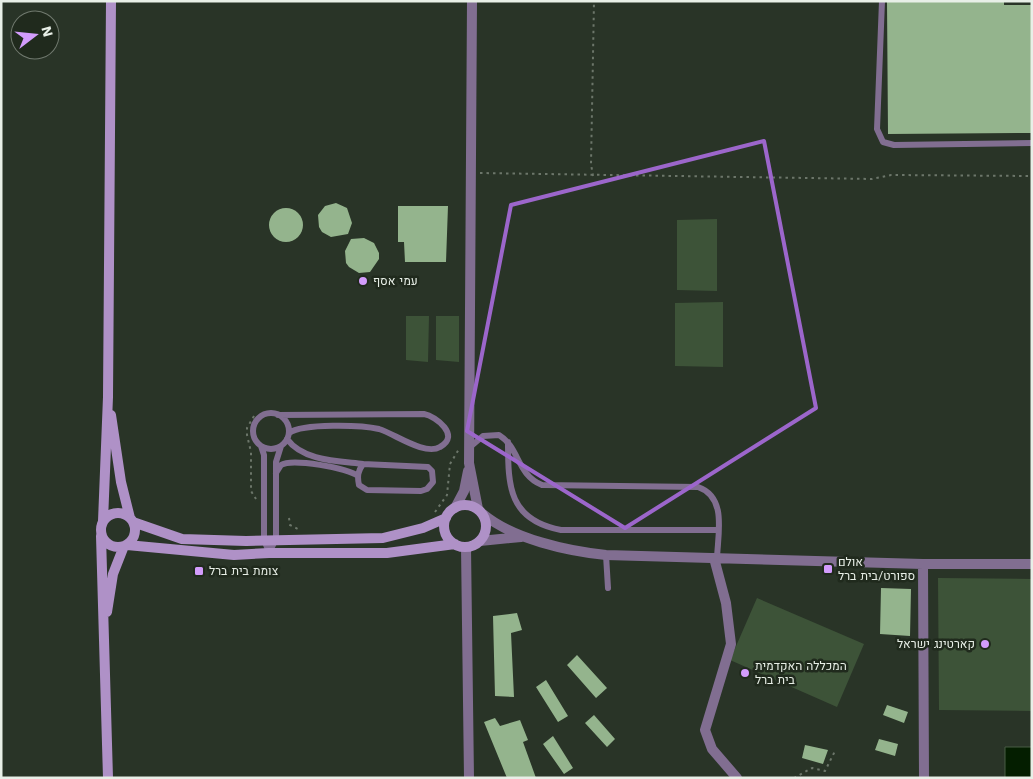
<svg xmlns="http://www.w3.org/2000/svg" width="1033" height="779" font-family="'Work Sans',Heebo,sans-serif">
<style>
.green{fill:#3d5338}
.water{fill:#041e00;stroke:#485d45}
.building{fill:#94b48d}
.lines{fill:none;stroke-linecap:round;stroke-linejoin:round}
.path{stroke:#6c766a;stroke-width:2;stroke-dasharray:2.5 4;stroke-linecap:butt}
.lane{stroke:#816e91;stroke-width:6}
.street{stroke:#816e91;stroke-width:10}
.secondary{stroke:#af91c7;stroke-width:10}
.marked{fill:none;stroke:#9c66cb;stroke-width:4;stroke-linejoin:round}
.poi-dot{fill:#d39cfc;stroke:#202a1d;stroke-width:2}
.labels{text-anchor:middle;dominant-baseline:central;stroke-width:5;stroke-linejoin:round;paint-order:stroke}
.poi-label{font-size:12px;fill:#e8efe7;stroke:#202a1d;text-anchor:start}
</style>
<rect width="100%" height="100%" fill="#293427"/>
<path class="green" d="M717,219v72l-40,-1v-70z
M723,302v65l-48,-1v-63z
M406,316h23l-1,46 -22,-2z
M436,316h23v46l-23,-2z
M938,578l94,1v132l-93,-1z
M757,598l107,46 -27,63 -107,-47z"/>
<path class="water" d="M1005,747h27v31h-27z"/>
<path class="building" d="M1004,1v4h28v128l-144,1 -1,-132z
M336,203l11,5 5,15 -4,11 -17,3 -9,-5 -3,-5 -1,-12 7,-9z
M398,206h50l-2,56h-41l-1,-20h-6z
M269 225a17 17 0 1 1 34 0a17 17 0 1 1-34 0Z
M364,238l10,5 5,10v6l-9,13 -11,1 -10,-6 -3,-4 -1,-12 6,-12z
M881,588l30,1 -1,47 -30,-2z
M517,613l5,17 -11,3 3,64 -19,-1 -2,-80z
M577,655l30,33 -11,10 -29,-33z
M546,680l22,36 -10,6 -22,-35z
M887,705l21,7 -4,11 -21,-8z
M594,715l21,24 -8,8 -22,-24z
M495,718l5,8 20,-6 8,20 -5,2 13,36h-29l-23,-56z
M553,736l20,32 -9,6 -21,-30z
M879,739l19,5 -3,12 -20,-6z
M805,745l23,5 -5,14 -21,-6z"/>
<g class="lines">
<path class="path" d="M480,173l392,6 19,-4 141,1
M593,176l-2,-12 3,-163
M254,416l-7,12v7l4,17v39l5,8
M435,512l12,-17 3,-31 9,-15
M289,518l1,7 10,5
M794,778l18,-10 13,3 10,-20"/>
<path class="lane" d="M882,1l-5,128 6,13 11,3 138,-2
M253 431a18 18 0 1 1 36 0a18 18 0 1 1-36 0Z
M278,415l146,-1c12,2 37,22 16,33 -15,9 -45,-13 -61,-18 -17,-4 -76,-6 -90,4
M287,439c16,22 51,22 76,25
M508,442c0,45 1,78 53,88h157
M261,446l3,9v84l5,14
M470,447l13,-11 16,-1c21,13 17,39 43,50l156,2c29,10 20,46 19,71
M363,464l65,3 4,4 1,11 -6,7 -6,2 -54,-1 -8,-5c-2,-9 -1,-14 4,-21z
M276,473l5,-8c11,-7 67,3 77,11
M269,553l7,-14v-77l5,-16
M606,555l2,33"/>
<path class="street" d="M472,1l-3,462 9,46
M455,508l9,-17 4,-20
M483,514c30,25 84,37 123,41l317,9h109
M480,541l41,-4
M466,547l3,231
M714,558l12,45 5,41 -26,86 7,19 25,29
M923,564l1,214"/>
<path class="secondary" d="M111,415l10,67 9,36
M444 526a21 21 0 1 1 42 0a21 21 0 1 1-42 0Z
M101 530a17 17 0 1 1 34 0a17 17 0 1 1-34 0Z
M103,521l5,-124 3,-396
M133,522l49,17 64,2 137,-3 40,-10 23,-10
M101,536l7,242
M127,545l107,10 35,-2h118l68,-9
M107,612l6,-38 11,-28"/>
</g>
<path class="marked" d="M764,141l52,267 -191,120 -158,-97 44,-226z"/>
<g class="poi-dot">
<circle cx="363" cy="281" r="5"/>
<rect x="823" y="564" width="10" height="10" rx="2.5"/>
<rect x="194" y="566" width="10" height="10" rx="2.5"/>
<circle cx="985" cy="644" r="5"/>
<circle cx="745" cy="673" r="5"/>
</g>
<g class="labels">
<g class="poi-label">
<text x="373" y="281">עמי אסף</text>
<text x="838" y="562">אולם<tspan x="838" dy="14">ספורט/בית ברל</tspan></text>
<text x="209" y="571">צומת בית ברל</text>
<text x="975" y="644" text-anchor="end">קארטינג ישראל</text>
<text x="755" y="666">המכללה האקדמית<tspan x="755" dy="14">בית ברל</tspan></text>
</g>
</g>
<rect width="1033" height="779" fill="none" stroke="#e8efe7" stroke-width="5"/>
<g transform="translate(35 35) rotate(74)"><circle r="24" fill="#202a1d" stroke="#70796e"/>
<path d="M0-4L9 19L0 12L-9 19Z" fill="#d39cfc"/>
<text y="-8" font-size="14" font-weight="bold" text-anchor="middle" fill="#e8efe7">N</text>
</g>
</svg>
